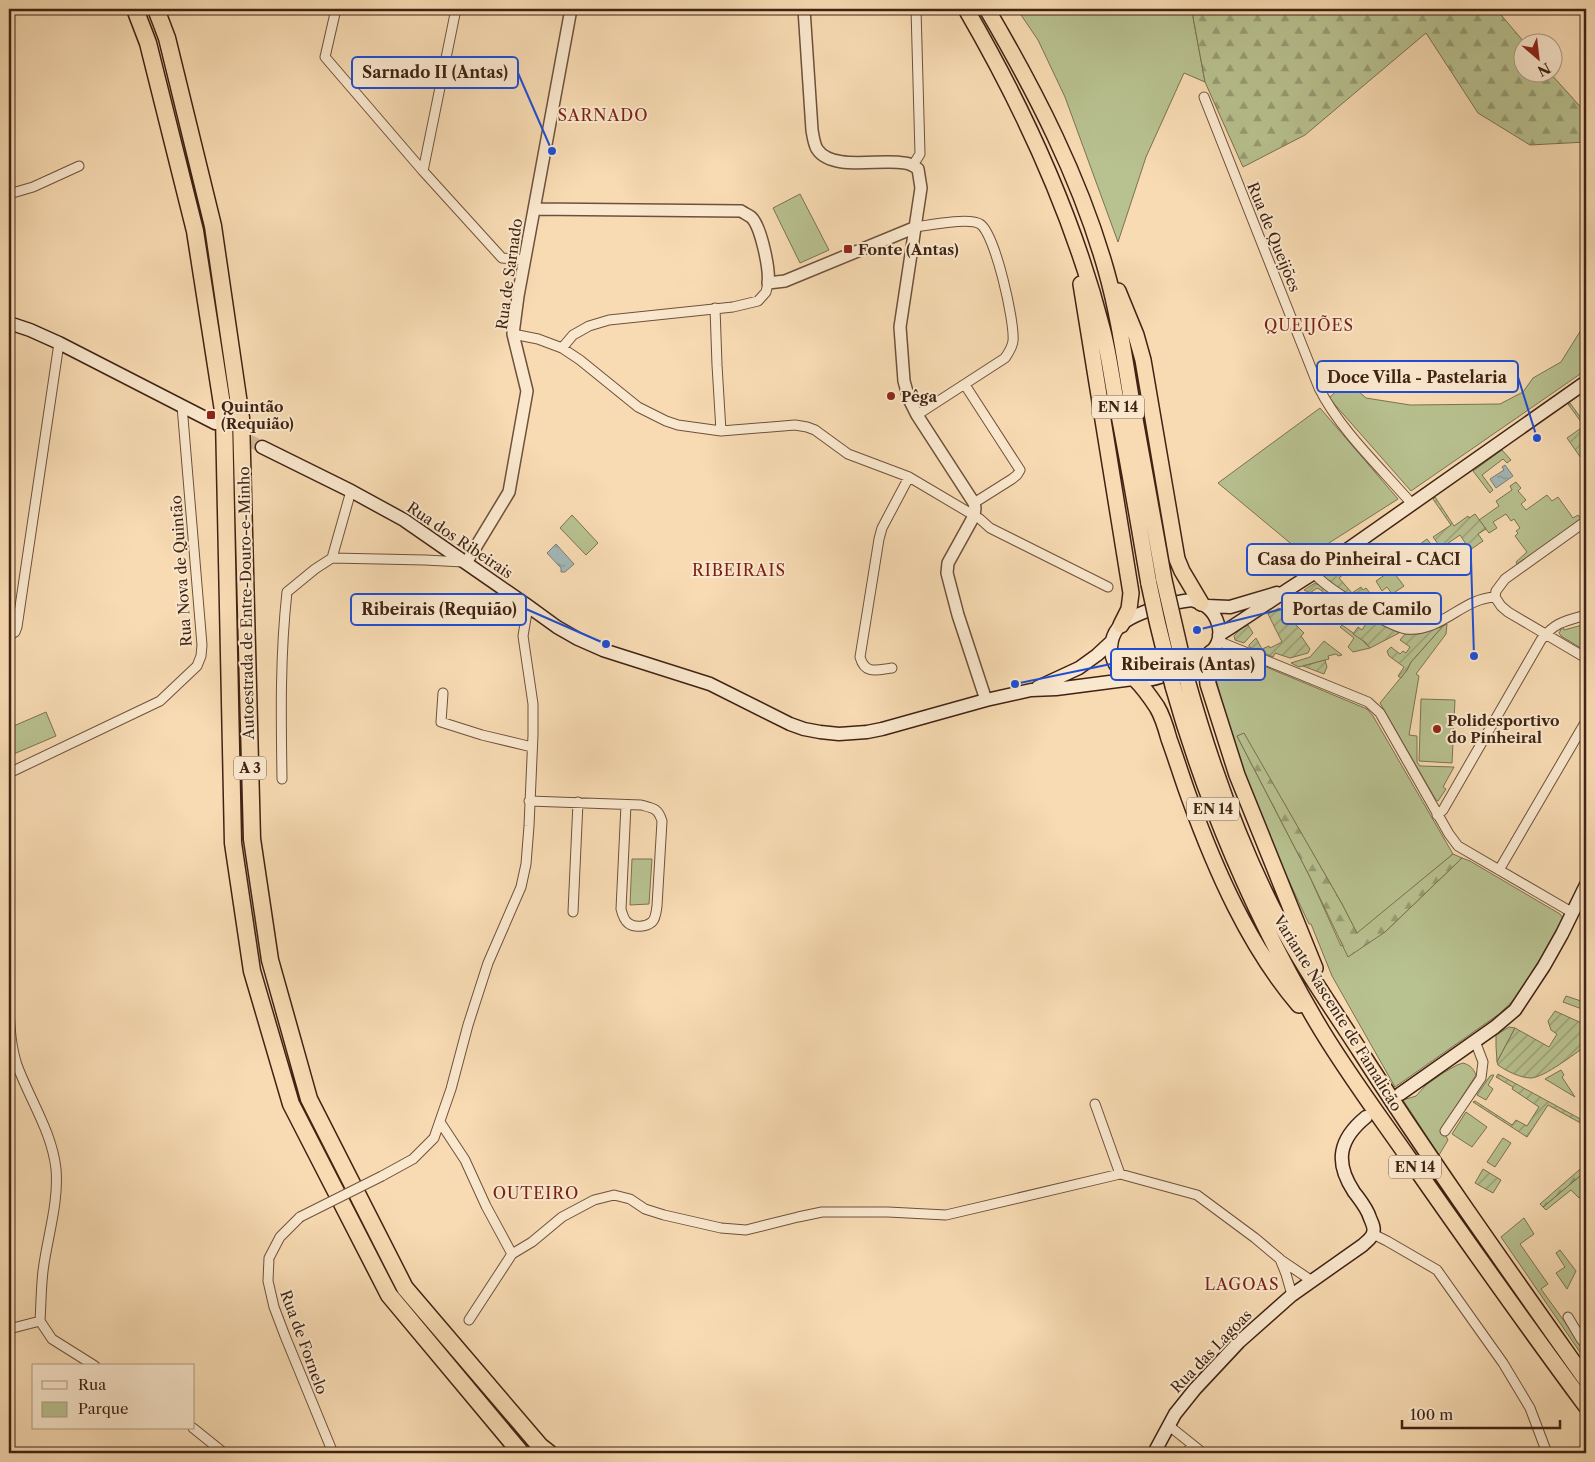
<svg xmlns="http://www.w3.org/2000/svg" width="1595" height="1462" font-family="'Libre Caslon Text',serif">
<style>
.green{fill:#b8c190;stroke:#7c7252}
.forest{fill:url(#forest-firs);stroke:#7c7252}
.garden{fill:url(#garden-furrows);stroke:#7c7252}
.water{fill:url(#water-ripples);stroke:#7b7c76}
.lines{fill:none;stroke-linecap:round;stroke-linejoin:round}
.secondary-tunnel{stroke:#d3b693;stroke-width:12;stroke-dasharray:12 6;stroke-linecap:butt}
.minor-casing{stroke:#6e513c;stroke-width:11}
.tertiary-casing{stroke:#6e513c;stroke-width:14}
.secondary-casing{stroke:#402314;stroke-width:15}
.trunk-casing{stroke:#402314;stroke-width:18}
.motorway-casing{stroke:#402314;stroke-width:19}
.minor{stroke:#fae8ce;stroke-width:9}
.tertiary{stroke:#fae8ce;stroke-width:11}
.secondary{stroke:#fae8ce;stroke-width:12}
.trunk{stroke:#f8dbb3;stroke-width:15}
.motorway{stroke:#f8dbb3;stroke-width:16}
.minor-bridge-casing{stroke:#6e513c;stroke-width:11;stroke-linecap:butt}
.trunk-bridge-casing{stroke:#402314;stroke-width:18;stroke-linecap:butt}
.minor-bridge{stroke:#fae8ce;stroke-width:9}
.trunk-bridge{stroke:#f8dbb3;stroke-width:15}
.poi-dot{fill:#8f2418;stroke:#fae8ce;stroke-width:2}
.labels{text-anchor:middle;dominant-baseline:central;stroke-width:4;stroke-linejoin:round;paint-order:stroke}
.shield{fill:#fae8ce;stroke:#785e4c;stroke-width:1}
.shield-label{font-size:14px;font-weight:bold;fill:#402314}
.street-label{font-size:15px;fill:#402314;stroke:#fae8ce}
.poi-label{font-size:15px;font-weight:bold;fill:#402314;stroke:#fae8ce;text-anchor:start}
.neighbourhood-label{font-size:16px;letter-spacing:1px;fill:#7a1f14;stroke:#fae8ce}
.leader{fill:none;stroke:#1d4ed8;stroke-width:2}
.callout-dot{fill:#1d4ed8;stroke:#fae8ce;stroke-width:2}
.callout{fill:#fae8ce;stroke:#1d4ed8;stroke-width:2}
.callout-label{font-size:16px;text-anchor:middle;font-weight:bold;fill:#402314}
</style>
<defs>
<pattern id="forest-firs" width="22" height="20" patternUnits="userSpaceOnUse" patternTransform="scale(1.25)"><rect width="22" height="20" fill="#b8c190"/><path d="M5 1l3.5 6h-7zM16 11l3.5 6h-7z" fill="#979c74"/></pattern>
<pattern id="garden-furrows" width="10" height="10" patternUnits="userSpaceOnUse" patternTransform="scale(1.25)"><rect width="10" height="10" fill="#b8c190"/><path d="M-1 1l2-2M0 10L10 0M9 11l2-2" fill="none" stroke="#979c74"/></pattern>
<pattern id="water-ripples" width="26" height="14" patternUnits="userSpaceOnUse" patternTransform="scale(1.25)"><rect width="26" height="14" fill="#a2b8b8"/><path d="M2 4q2-2 4 0t4 0M15 11q2-2 4 0t4 0" fill="none" stroke="#859594"/></pattern>
</defs>
<rect width="100%" height="100%" fill="#f8dbb3"/>
<filter id="stains"><feTurbulence type="fractalNoise" baseFrequency=".004" numOctaves="4"/><feColorMatrix values="0 0 0 0 .2 0 0 0 0 .09 0 0 0 0 .02 0 0 0 .5 -.17"/></filter>
<radialGradient id="worn" r=".72"><stop offset=".6" stop-color="#630" stop-opacity="0"/><stop offset="1" stop-color="#630" stop-opacity=".3"/></radialGradient>
<path class="green" d="M1017,9h178l-2,8 12,65 -21,-9 -38,84 -28,85 -53,-145 -27,-57z
M800,194l29,56 -29,13 -27,-55z
M1586,322v48l-175,121 -82,-93 18,-17 19,17 44,7 90,-1 23,-12 10,-14 28,-16z
M1320,408l78,91 -91,58 -89,-74z
M1502,450l9,10 -4,3 -4,-4 -21,16 11,15 -3,3 -17,-22z
M1516,482l5,6 -3,3 8,9 -5,4 5,6 21,-15 5,6 6,-4 15,21 5,-3 3,4 -64,45 -1,-2 11,-10 -12,-16 3,-3 -2,-2 4,-3 -6,-9 -3,2 -5,-7 -13,8 4,6 -8,5 -10,-13 20,-14 -3,-5 16,-11 -2,-4z
M572,515l26,28 -12,12 -26,-27z
M1392,570l12,16 -12,8 -5,-7 -5,4 -6,-10z
M1447,624l-1,10 -30,40 3,2 -10,59 8,1v26l3,4 34,1 -11,20 3,2 -8,12 -2,-1 -56,-97 27,-33 4,-8 32,-36z
M1586,624v27l-25,-15 -2,-3 4,-7 1,4z
M1342,625l17,12 11,11 -17,4 -5,-5 6,-9 -14,-11z
M1324,641l18,14 -4,1 -2,-2 -8,2 1,3 -30,8 -8,-4 19,-6z
M1228,654h7l132,55 6,7 80,138 -96,80 -15,-30 -98,-170 -7,2 72,139 32,71 44,-14 77,-74 8,3 90,53 3,4 -34,61 -13,19 -17,16 -104,73 -63,-111 -21,-52h-2c-28,-60 -58,-123 -78,-186 -5,-20 -10,-40 -15,-59l7,-10z
M1421,699l34,1 -3,63 -33,-2z
M46,712l10,24 -47,20v-28z
M632,859h20l-3,45 -19,1z
M1566,996l15,5 1,-3 4,1v32v-6l-4,-2 4,-8 -5,-3 1,-3 -19,-7z
M1509,1027l6,1 -18,34 -1,-16v-11z
M1463,1063c7,2 10,5 13,12l-34,53 6,12 -9,15 -36,-55 13,-4 10,-11 17,-12 14,-8z
M1561,1070l3,5 -2,2 13,20 -30,-18z
M1492,1075h2l-6,10 5,4 -7,11 -9,-5 13,-19z
M1466,1112l21,15 -15,20 -20,-13z
M1503,1138l8,5 -16,24 -8,-5z
M1586,1171v27l-3,-3 -4,3 -8,-8 -25,20 -3,-3z
M1524,1218l10,16 -14,10 28,40 -7,5 45,62v10l-85,-124z
M1560,1250l16,21 -9,18 -11,-16 9,-6 -9,-14z"/>
<path class="forest" d="M1195,9h301l28,33h-2v30l28,1 36,40v29l-56,3 -52,-32 -52,-80 -121,102 -62,32 -38,-85 -12,-65z
M1244,733l98,171 15,29 96,-79 9,4 -77,74 -37,25 -39,-82 -72,-139z
M1586,1164v7l-43,36 -3,-3z"/>
<path class="garden" d="M1570,403l16,22 -1,4 1,2v28l-3,2 -16,-23 17,-12 -16,-22z
M1435,497l19,29 14,-10 1,2 6,-4 11,15 -8,5 5,7 -13,9 -10,-15 -19,13 -8,-11 18,-12 -18,-26z
M1427,539l15,20 -19,14 -15,-20z
M1339,565l5,9 -5,4 13,15 9,-6 2,3 3,-2 11,14 -8,6 -45,-29 1,-4z
M1315,583l35,20v5l-7,10 -2,-2 3,-4 1,-4 -10,-13 -6,4 -8,-9 -4,-2 -7,5 -6,-3z
M1279,608l25,25 -3,3 9,13 -2,4 -18,5 -15,-5 -2,4 -24,-10v-2l7,-7 6,11 7,-3 1,2 12,-6 -14,-28z
M1371,616l28,17 -29,15 -5,-6 -12,-8 5,-7 4,3z
M1248,625l5,8 -9,10 -9,-3 -1,-4 7,-8z
M1443,626l-32,36 -4,8 -6,8 -3,-2 6,-9 -15,-11 -2,-5 4,-4 9,7 3,-3 3,2 4,-6 -10,-7 5,-6h14z
M1325,660l2,7 -3,7 -21,-8z
M1555,1011l31,14v21c-12,8 -41,31 -55,32 -10,0 -25,-7 -33,-13l-1,-3 18,-34 34,19 8,-13 -6,-4 -3,-9z
M1498,1074l88,48v4l-38,-21 -21,32 -54,-35 2,-1 37,24 4,-5 11,6 12,-19 -27,-18 1,-2 -17,-10z
M1483,1169l18,11 -8,13 -18,-10z"/>
<path class="water" d="M1505,465l8,11 -17,12 -6,-9 14,-9 -2,-3z
M556,544l18,20 -9,8h-4v-4l-14,-15z"/>
<g class="lines">
<path class="secondary-tunnel" d="M217,424l45,23"/>
<defs>
<path id="minor" d="M336,9l-11,48 98,114
M456,9l-33,162 79,87 21,2
M1204,97l115,291c21,42 62,80 93,116
M913,165l7,-11 -4,-145
M9,194l24,-7 46,-21
M916,227c13,-2 54,-10 64,-3 15,9 35,98 33,117 -1,7 -4,11 -8,17l-88,57
M715,308l2,57 4,66
M513,334l25,5 24,9 18,12 58,47 28,14 12,4 43,6 74,-6 12,2 8,3 33,24 61,23 71,42 10,9 118,59
M562,348l11,-13 16,-9 20,-6 124,-13 25,-6 8,-9 2,-9
M965,385l55,85 -3,5 -5,4 -38,24
M332,558l19,-67
M1314,573c11,15 74,53 92,56 8,1 18,-1 26,-4 22,-9 39,-27 63,-28
M1495,597l1,-6 9,-12 81,-58
M1495,597l6,9 7,6 78,46
M9,635l6,-3 2,-5 42,-284
M1218,641l150,61 12,11 69,121 9,12 115,67
M892,668c-15,2 -27,7 -32,-11l19,-118 3,-11 27,-51
M443,693l-2,29 41,13 50,12
M9,773l151,-72 37,-35 4,-10 1,-11 -20,-239
M282,779c-1,-63 -2,-124 5,-187l28,-23 17,-11 93,2 38,2
M529,801l112,4c12,3 17,3 21,16l-5,85c-1,6 -1,12 -5,16 -6,5 -18,6 -24,1 -4,-3 -6,-10 -7,-14l5,-104
M1437,815l6,-5 98,-170c14,-18 24,-19 45,-25
M1499,870l87,-149
M573,912l5,-110
M9,1009c1,19 2,38 8,56 13,35 35,67 39,104 3,34 -9,69 -13,102 -2,17 -2,34 -3,50
M1095,1104l25,70
M440,1122l25,38 21,46 26,48 -43,66
M1445,1131l36,-53 2,-16 -8,-21
M382,1176l31,-17 21,-21 17,-49 17,-64 20,-62 33,-76 5,-23 3,-38 4,-91v-31l-10,-68 5,-30
M300,1217l-20,20 -11,21 -1,23 6,26 11,29 48,117
M1373,1234l14,7 50,29 66,93 27,45 17,45
M512,1254l20,-12 30,-25 32,-17 20,-5 16,4 15,10 19,6 57,13 25,2 52,-13 24,-5h66l58,3 174,-41 77,21 58,43 25,21 6,15 6,21
M1281,1260l31,21
M1568,1317l13,22 5,6
M40,1321l12,18 43,27
M9,1329l31,-8
M1168,1425l35,28
M193,1428l31,25
M1186,1453l7,-8"/>
<path id="tertiary" d="M804,9l8,121c1,6 2,14 5,19 15,23 64,9 87,14 5,0 10,3 14,6l3,19 -21,139 4,54 5,18 8,16 57,88 1,5 -1,8 -26,47 -1,10 11,42 28,85
M534,209l207,2c3,2 7,4 10,6 10,9 19,53 17,66l17,-2 131,-54
M466,563l43,-71 18,-101 -14,-57 5,-38 53,-287"/>
<path id="secondary" d="M9,323l21,7 29,13 156,80
M262,447l89,44 53,29 124,86 29,21 21,12 25,11 107,34 80,40 14,5 16,3 19,2 28,-2 15,-3 104,-29 45,-10 25,-1 77,-10
M1192,600c13,4 22,10 26,24 8,26 -17,36 -36,45 -12,5 -24,10 -36,11 -29,4 -45,-30 -28,-52 12,-15 55,-26 74,-28z
M1207,606l23,1 47,-14
M1219,635c32,-20 62,-42 95,-62l272,-191
M1038,687l41,-19 18,-13 14,-13
M1400,1094l95,-67 20,-17 29,-44 18,-32 24,-49
M1154,1453l21,-39 20,-25 44,-47 53,-47 71,-50c4,-4 9,-7 10,-12 2,-5 -1,-10 -3,-15 -3,-10 -10,-18 -16,-26 -20,-30 -15,-53 12,-75"/>
<path id="trunk" d="M966,9c58,100 107,206 136,319 6,22 9,45 13,67 13,63 23,126 34,189
M987,9c48,82 93,169 119,261 12,42 18,85 25,127 11,61 22,122 33,183
M1081,284l50,309 -2,16 -8,16
M1118,291l18,44 7,25 34,199 5,12 19,32
M1211,653l-4,20 1,11 29,91 78,193
M1136,680c8,8 15,18 21,27 6,10 9,21 12,32 7,19 13,39 20,58 26,72 60,150 110,208
M1187,680c23,82 52,164 91,239 24,46 54,89 82,132 72,112 149,220 226,329
M1173,686c33,117 81,229 143,335 28,48 62,93 94,139 58,83 116,165 176,246"/>
<path id="motorway" d="M135,9l13,34 47,188 29,186 9,426 19,128 39,133 98,191 132,158
M156,9l11,29 46,188 28,192 11,421 18,121 39,139 96,189 135,158 9,7"/>
</defs>
<use href="#minor" class="minor-casing"/>
<use href="#tertiary" class="tertiary-casing"/>
<use href="#secondary" class="secondary-casing"/>
<use href="#trunk" class="trunk-casing"/>
<use href="#motorway" class="motorway-casing"/>
<use href="#minor" class="minor"/>
<use href="#tertiary" class="tertiary"/>
<use href="#secondary" class="secondary"/>
<use href="#trunk" class="trunk"/>
<use href="#motorway" class="motorway"/>
<defs>
<path id="minor-bridge" d="M300,1217l82,-41"/>
<path id="trunk-bridge" d="M1164,580l23,100
M1149,584l8,37 16,65"/>
</defs>
<use href="#minor-bridge" class="minor-bridge-casing"/>
<use href="#trunk-bridge" class="trunk-bridge-casing"/>
<use href="#minor-bridge" class="minor-bridge"/>
<use href="#trunk-bridge" class="trunk-bridge"/>
</g>
<g class="poi-dot">
<rect x="843" y="244" width="10" height="10" rx="2.5"/>
<circle cx="891" cy="396" r="5"/>
<rect x="206" y="410" width="10" height="10" rx="2.5"/>
<circle cx="1437" cy="729" r="5"/>
</g>
<g class="labels">
<g class="shield">
<rect x="1092" y="395.5" width="52" height="23" rx="4"/>
<rect x="234" y="756.5" width="32" height="23" rx="4"/>
<rect x="1187" y="797.5" width="52" height="23" rx="4"/>
<rect x="1389" y="1155.5" width="52" height="23" rx="4"/>
</g>
<g class="shield-label">
<text x="1118" y="407">EN 14</text>
<text x="250" y="768">A 3</text>
<text x="1213" y="809">EN 14</text>
<text x="1415" y="1167">EN 14</text>
</g>
<g class="street-label">
<text transform="translate(1274 237) rotate(68)">Rua de Queijões</text>
<text transform="translate(509 274) rotate(-82)">Rua de Sarnado</text>
<text transform="translate(460 540) rotate(34)">Rua dos Ribeirais</text>
<text transform="translate(181 571) rotate(-94)">Rua Nova de Quintão</text>
<text transform="translate(246 603) rotate(-91)">Autoestrada de Entre-Douro-e-Minho</text>
<text transform="translate(1338 1013) rotate(58)">Variante Nascente de Famalicão</text>
<text transform="translate(304 1342) rotate(70)">Rua de Fornelo</text>
<text transform="translate(1211 1351) rotate(-46)">Rua das Lagoas</text>
</g>
<g class="poi-label">
<text x="858" y="249">Fonte (Antas)</text>
<text x="901" y="396">Pêga</text>
<text x="221" y="406">Quintão<tspan x="221" dy="17">(Requião)</tspan></text>
<text x="1447" y="720">Polidesportivo<tspan x="1447" dy="17">do Pinheiral</tspan></text>
</g>
<g class="neighbourhood-label">
<text x="603" y="115">SARNADO</text>
<text x="1309" y="325">QUEIJÕES</text>
<text x="739" y="570">RIBEIRAIS</text>
<text x="536" y="1193">OUTEIRO</text>
<text x="1242" y="1284">LAGOAS</text>
</g>
</g>
<path class="leader" d="M552 151L518 73M1537 438L1518 377M1474 656L1471 559M1197 630L1282 609M606 644L526 609M1015 684L1111 664"/>
<g class="callout-dot">
<circle cx="552" cy="151" r="5"/>
<circle cx="1537" cy="438" r="5"/>
<circle cx="1474" cy="656" r="5"/>
<circle cx="1197" cy="630" r="5"/>
<circle cx="606" cy="644" r="5"/>
<circle cx="1015" cy="684" r="5"/>
</g>
<g class="callout">
<rect x="352" y="57" width="166" height="31" rx="5"/>
<rect x="1317" y="361" width="201" height="31" rx="5"/>
<rect x="1247" y="544" width="224" height="31" rx="5"/>
<rect x="1282" y="593" width="159" height="31" rx="5"/>
<rect x="351" y="594" width="175" height="31" rx="5"/>
<rect x="1111" y="649" width="154" height="31" rx="5"/>
</g>
<g class="callout-label">
<text x="435" y="78">Sarnado II (Antas)</text>
<text x="1417" y="383">Doce Villa - Pastelaria</text>
<text x="1359" y="565">Casa do Pinheiral - CACI</text>
<text x="1362" y="615">Portas de Camilo</text>
<text x="439" y="615">Ribeirais (Requião)</text>
<text x="1188" y="670">Ribeirais (Antas)</text>
</g>
<rect width="1595" height="1462" fill="none" stroke="#f8dbb3" stroke-width="30"/>
<rect x="10" y="10" width="1575" height="1442" fill="none" stroke="#402314" stroke-width="2.5"/>
<rect x="15" y="15" width="1565" height="1432" fill="none" stroke="#402314"/>
<rect x="32" y="1364" width="162" height="65" fill="#fae8ce" stroke="#b09984"/>
<rect x="42" y="1381" width="25" height="8" fill="#fae8ce" stroke="#b09984"/>
<text x="78" y="1390" font-size="15" fill="#402314">Rua</text>
<rect x="42" y="1402" width="25" height="15" fill="#b8c190" stroke="#b09984"/>
<text x="78" y="1414" font-size="15" fill="#402314">Parque</text>
<g transform="translate(1538 58) rotate(152)"><circle r="24" fill="#fae8ce" stroke="#b09984"/>
<path d="M0-4L9 19L0 12L-9 19Z" fill="#8f2418"/>
<text y="-8" font-size="14" font-weight="bold" text-anchor="middle" fill="#402314">N</text>
</g>
<path d="M1402 1420v8h158v-8" fill="none" stroke="#402314" stroke-width="2.5"/>
<text x="1410" y="1420" font-size="15" fill="#402314" stroke="#fae8ce" stroke-width="4" paint-order="stroke">100 m</text>
<rect width="100%" height="100%" filter="url(#stains)"/>
<rect width="100%" height="100%" fill="url(#worn)"/>
</svg>
